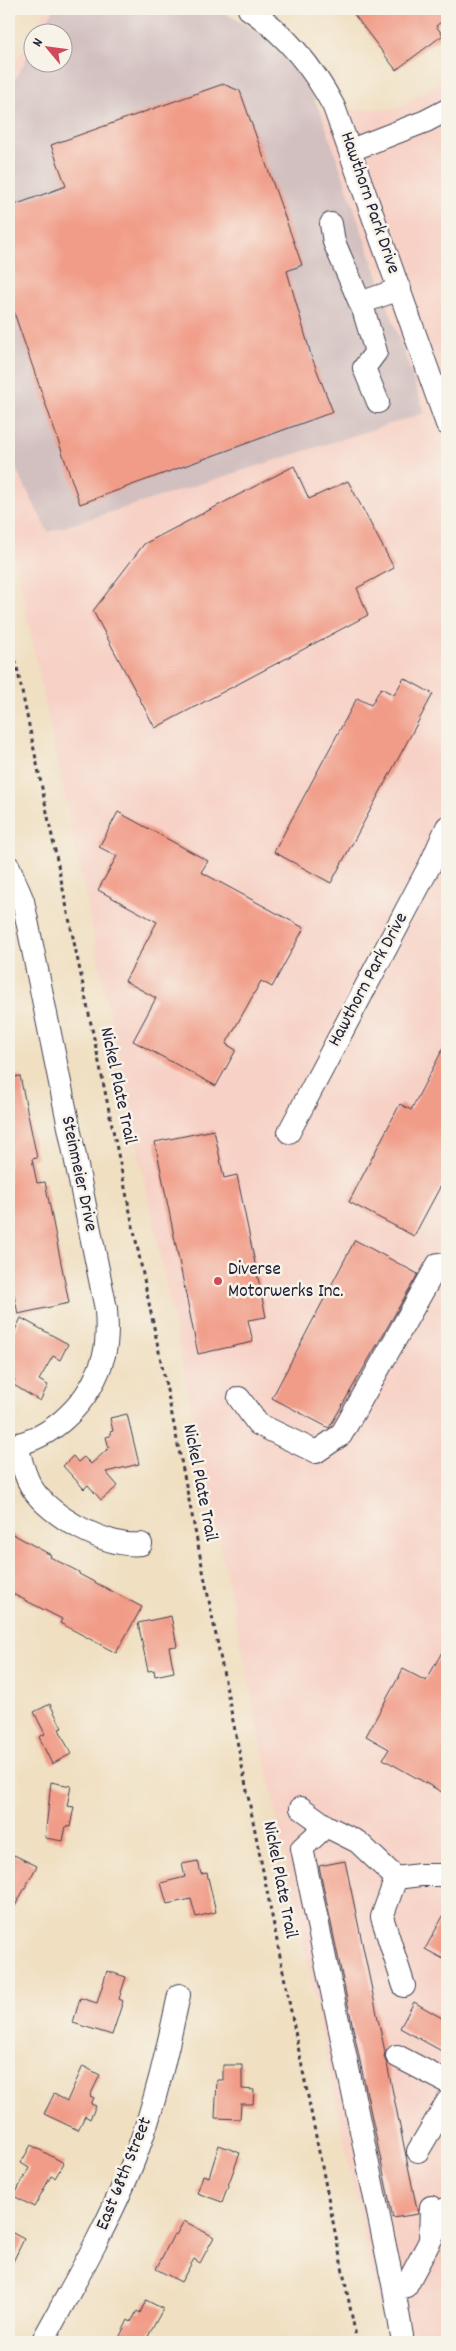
<svg xmlns="http://www.w3.org/2000/svg" width="456" height="2351" font-family="Dekko,sans-serif">
<style>
.built{fill:#f7d1c6}
.industrial{fill:#d2bfbf}
.building{fill:#f19c88}
.lines{fill:none;stroke-linecap:round;stroke-linejoin:round}
.minor-casing{stroke:#413e4f;stroke-width:24}
.path{stroke:#413e4f;stroke-width:3;stroke-dasharray:4 4;stroke-linecap:butt}
.minor{stroke:#fff;stroke-width:22}
.poi-dot{fill:#d1495b;stroke:#f7f3e8;stroke-width:2}
.labels{text-anchor:middle;dominant-baseline:central;stroke-width:5;stroke-linejoin:round;paint-order:stroke}
.street-label{font-size:19px;fill:#22223b;stroke:#f7f3e8}
.poi-label{font-size:19px;fill:#22223b;stroke:#f7f3e8;text-anchor:start}
</style>
<rect width="100%" height="100%" fill="#f7f3e8"/>
<filter id="ink" filterUnits="userSpaceOnUse"><feTurbulence type="fractalNoise" baseFrequency=".02" numOctaves="2"/><feDisplacementMap in="SourceGraphic" scale="10" xChannelSelector="R" yChannelSelector="G"/><feConvolveMatrix kernelMatrix="1 2 1 2 8 2 1 2 1" color-interpolation-filters="sRGB"/></filter>
<filter id="wash" filterUnits="userSpaceOnUse"><feTurbulence type="fractalNoise" baseFrequency=".0096" numOctaves="4" result="noise"/><feDisplacementMap in="SourceGraphic" scale="20" xChannelSelector="R" yChannelSelector="G"/><feGaussianBlur stdDeviation="1.12" result="paint"/><feColorMatrix in="noise" values="0 0 0 0 0 0 0 0 0 0 0 0 0 0 0 0 0 1.4 0 .05"/><feComposite in="paint" operator="in"/></filter>
<g filter="url(#wash)">
<rect width="100%" height="100%" fill="#f0dfc1"/>
<path class="built" d="M47,9h157l108,102 85,-2 50,-32v2265h-61l-377,-1813v-455l23,-40v28h30v-30h-29z"/>
<path class="industrial" d="M54,9h164l72,41 31,63 104,300 -377,119 -39,-77v-364l23,-43v14h30v-30h-21z"/>
<g id="blocks">
<path class="building" d="M350,9h97v8l-11,9 7,9 -47,35z
M223,84l17,7 62,174 -15,6 24,84 22,57 -253,92 -71,-206v-91l57,-21 -15,-41z
M294,466l15,33 39,-18 46,87 -37,20 11,27 -213,113 -62,-117 51,-67z
M404,678l29,16 -102,189 -57,-31 83,-154 14,7 10,-17 13,7z
M118,812l90,49 -7,11 103,56 -32,59 -11,-6 -35,63 10,6 -20,36 -83,-45 23,-43 -31,-17 32,-59 -59,-32 19,-34 -18,-9z
M447,1041v133l-33,62 -65,-34 51,-98 11,6z
M20,1076l17,82 -5,1 5,24 8,-1 24,121 -51,11 -9,-42v-194z
M214,1130l10,48 13,-3 29,142 -18,3 5,22 -55,12 -43,-212z
M355,1240l63,34 -89,154 -57,-30z
M21,1318l47,26 -8,16 -7,-4 -14,24 9,5 -8,16 -28,-17 3,-4 -6,-3v-35z
M127,1414l12,50 -33,8 12,14 -17,14 -13,-15 -4,4 -21,-23 10,-10 5,6 6,-5 7,7 18,-16 -3,-11 4,-1v-4l3,-1 -3,-13z
M9,1532l42,23 -1,2 29,15v2l63,33 -26,46 -56,-30 2,-4 -53,-27z
M171,1616l6,30 -8,1 5,25 -19,4 -1,-6 -6,1 -10,-48z
M447,1643v152l-64,-36 6,-10 -23,-13 37,-67 23,12z
M50,1704l12,24 -3,1 12,25 -19,10 -13,-27 6,-3 -11,-22z
M51,1782l20,4 -4,20 7,1 -4,20 -4,-1 -3,15 -18,-3z
M14,1855l23,11 -28,51v-51z
M198,1861l3,13 6,-1 9,39 -20,5 -5,-18 -24,5 -6,-21 24,-6 -3,-13z
M345,1861l40,191 -1,5 3,7 31,150 -25,4 -74,-352z
M447,1909v52l-22,-12z
M107,1971l19,6 -7,22 4,2 -11,34 -39,-12 7,-25 17,5z
M414,2002l33,19v33l-47,-26z
M223,2065h19v24l12,1 -1,14h-12l-1,15 -25,-1 2,-38h6z
M83,2066l17,9 -10,21 4,2 -3,6 5,2 -6,13 -5,-3 -7,14 -34,-16 10,-20 13,7z
M31,2145l33,18 -9,15 -4,-2 -17,31 -20,-11 15,-28 -8,-5z
M219,2145l21,8 -18,49 -25,-9 6,-18 6,2z
M184,2221l30,16 -14,26 -6,-4 -13,23 -25,-13 18,-35 2,1z
M9,2231l15,8 -15,31z
M146,2300l17,9 -18,33h-28l11,-22 3,2 6,-11 3,2z"/>
</g>
</g>
<g filter="url(#ink)">
<use href="#blocks" fill-opacity="0" stroke="#413e4f" stroke-width="1"/>
<g class="lines">
<defs>
<path id="minor" d="M249,9c38,26 64,58 85,98l113,317
M351,150l75,-29 21,-11
M331,224l3,18 30,70 12,40 -12,16 14,34
M360,303l40,-14
M9,867l14,34 83,408c1,15 2,31 -2,46 -12,44 -49,84 -95,91
M289,1132l142,-269 16,-36
M239,1398l19,26 58,28 25,-17 97,-171
M17,1445c4,15 7,30 15,43 18,29 76,60 109,56
M301,1808l25,18 32,16 38,36
M326,1826l-24,22 92,441
M404,1986l-22,-69 14,-39 24,-3h27
M397,2056l50,26
M418,2151l29,-49
M431,2207l-1,34 17,-33
M402,2336l-8,-47 12,-3 24,-45
M42,2342c33,-60 67,-119 92,-182 21,-54 33,-109 45,-165"/>
</defs>
<use href="#minor" class="minor-casing"/>
<path class="path" d="M9,629l158,761 190,952"/>
<use href="#minor" class="minor"/>
</g>
</g>
<circle class="poi-dot" cx="218" cy="1281" r="5"/>
<g class="labels">
<g class="street-label">
<text transform="translate(369 203) rotate(71)">Hawthorn Park Drive</text>
<text transform="translate(369 980) rotate(-62)">Hawthorn Park Drive</text>
<text transform="translate(117 1086) rotate(78)">Nickel Plate Trail</text>
<text transform="translate(78 1174) rotate(78)">Steinmeier Drive</text>
<text transform="translate(199 1483) rotate(79)">Nickel Plate Trail</text>
<text transform="translate(279 1880) rotate(79)">Nickel Plate Trail</text>
<text transform="translate(125 2174) rotate(-68)">East 68th Street</text>
</g>
<g class="poi-label">
<text x="228" y="1270">Diverse<tspan x="228" dy="22">Motorwerks Inc.</tspan></text>
</g>
</g>
<rect width="456" height="2351" fill="none" stroke="#f7f3e8" stroke-width="30"/>
<g transform="translate(48 48) rotate(299)"><circle r="24" fill="#f7f3e8" stroke="#a29fa3"/>
<path d="M0-4L9 19L0 12L-9 19Z" fill="#d1495b"/>
<text y="-8" font-size="14" font-weight="bold" text-anchor="middle" fill="#22223b">N</text>
</g>
</svg>
